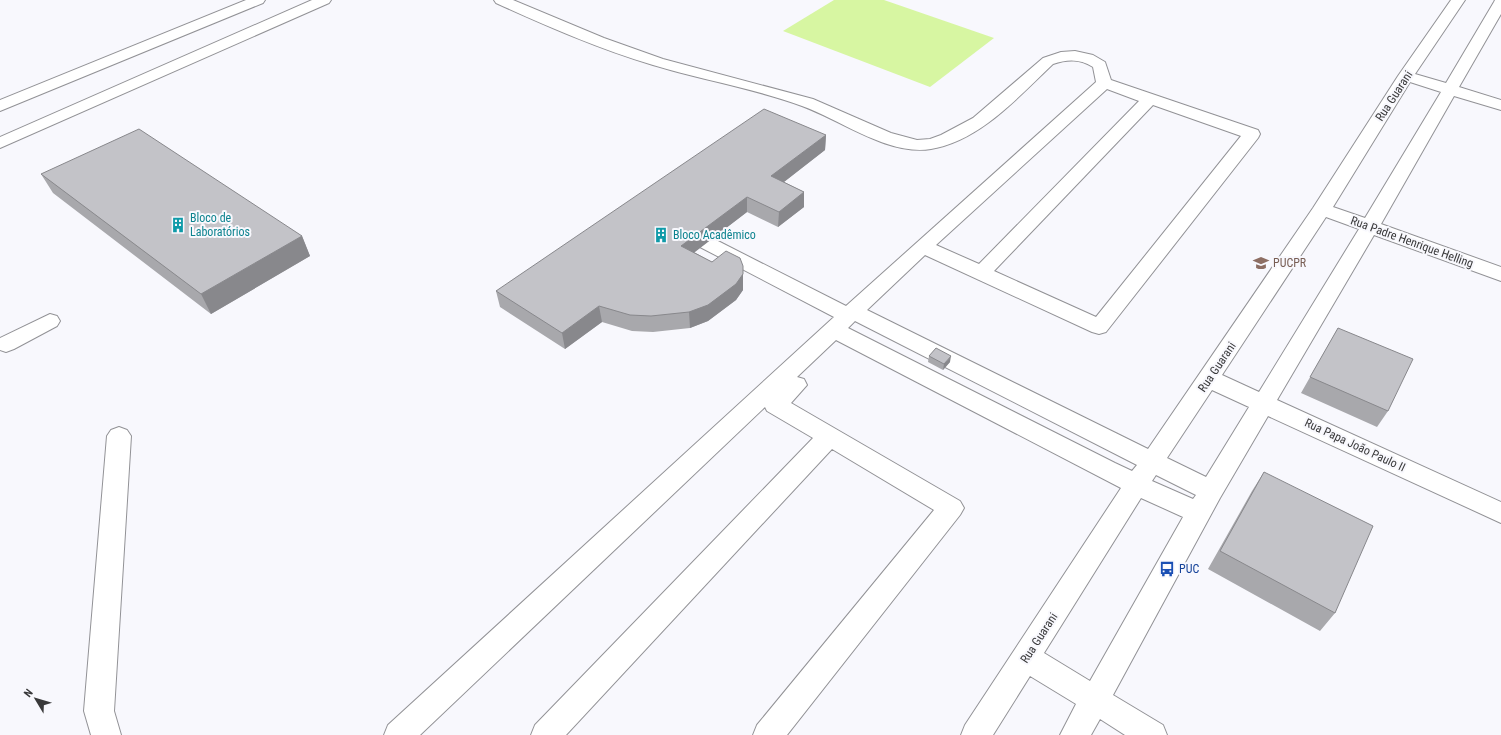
<svg xmlns="http://www.w3.org/2000/svg" width="1501" height="735" font-family="'Roboto Condensed',sans-serif">
<style>
.green{fill:#d7f6a2}
.lines{fill:none;stroke-linecap:round;stroke-linejoin:round}
.minor-casing{stroke:#929296;stroke-width:2}
.minor{fill:#fff;fill-rule:evenodd}
.wall{fill:#a8a8ac}
.shaded-wall{fill:#88888c}
.building{fill:#c3c3c8;stroke:#88888c}
.labels{text-anchor:middle;dominant-baseline:central;stroke-width:4;stroke-linejoin:round;paint-order:stroke}
.street-label{font-size:12px;fill:#39393a;stroke:#f8f8fd}
.culture-label{font-size:12px;fill:#0d838f;stroke:#f8f8fd;text-anchor:start}
.education-label{font-size:12px;fill:#785e54;stroke:#f8f8fd;text-anchor:start}
.transit-label{font-size:12px;fill:#164399;stroke:#f8f8fd;text-anchor:start}
</style>
<rect width="100%" height="100%" fill="#f8f8fd"/>
<path class="green" d="M834,0h50l110,38 -64,49 -147,-56z"/>
<g class="lines">
<defs>
<path id="minor" d="M246,0h19l-2,3 -263,108v-11z
M312,0h19l-2,3 -329,145v-11z
M494,0h19l91,38 59,21 150,40 78,34 26,7 13,-1 11,-4 32,-17 70,-60 18,-6 14,-1 18,4 12,7 6,18 147,50 2,4 -2,4 -152,194 -7,2 -7,-2 -167,-77 -58,55 281,139 165,-241 85,-132 53,-76h14l-50,74 31,9 48,-81 1,-2h6v14l-42,73 42,13v10l-47,-14 -73,128 120,43v14l-127,-46 -97,165 224,102v21l-233,-107 -48,82 -107,197 50,30 4,10h-42l-25,-16 -9,16h-31l16,-31 -46,-28 -37,59h-32l4,-10 156,-237 -285,-148 -39,37 7,2 3,6 -16,18 169,98 4,7 -4,7 -173,220h-34l4,-10 177,-215 -102,-61 -266,286h-35l4,-10 278,-287 -46,-27 -2,-4 -345,328h-36l4,-10 446,-408 -134,-70 -3,-4 3,-4 7,-2 7,2 132,67 250,-224 -3,-15c-13,-8 -25,-8 -40,-3 -34,32 -73,77 -122,85 -43,7 -90,-29 -129,-43 -49,-18 -100,-26 -149,-41 -54,-16 -106,-39 -157,-62zM1410,82l31,10 -76,126 -32,-11zM1107,89l32,12 -160,163 -43,-19zM1153,105l88,31 -145,181 -102,-46zM1326,217l33,12 -100,163 -37,-17zM855,321l282,144 -5,6 -17,-8 -267,-135zM1212,390l37,17 -43,70 -39,-19zM1156,475l40,20 -3,4 -41,-18zM1141,498l42,19 -93,164 -46,-28z
M50,314l7,2 3,5 -3,5 -43,23 -8,3 -6,-2v-12z
M119,427l8,3 4,6 -17,275 7,24h-30l-7,-24 23,-275 4,-6z"/>
</defs>
<use href="#minor" class="minor-casing"/>
<use href="#minor" class="minor"/>
</g>
<path class="wall" d="M826,135l-1,15 -41,32 20,10v15l-26,20 -31,-15 -53,40 18,10 31,20v8l-7,10 -28,21 -18,7 -37,4 -21,-1 -30,-9 -37,27 -65,-42 -4,-16z
M41,174l261,62 8,20 -99,58 -158,-121z
M1338,328l50,83 -11,16 -76,-34z
M929,356l21,6 -7,8 -15,-8z
M1264,472l71,141 -15,18 -112,-62 44,-78z"/>
<path class="shaded-wall" d="M826,135l-1,15 -54,42v-16z
M804,192v15l-26,20 1,-15z
M747,197v15l-65,50 -1,-16z
M302,236l8,20 -99,58 -10,-20z
M743,266v24l-7,10 -28,21 -18,7 -1,-16z
M599,306l3,16 -37,27 -3,-16z
M951,356l-1,6 -7,8 1,-6z"/>
<path class="building" d="M764,109l62,26 -55,41 33,16 -25,20 -32,-15 -66,49 31,16 14,-11 14,7 3,8v8l-7,10 -28,21 -19,7 -38,4 -21,-1 -31,-9 -37,27 -66,-42z
M139,129l163,107 -101,58 -160,-120z
M1338,328l75,31 -25,52 -78,-34z
M936,348l15,8 -7,8 -15,-8z
M1264,472l109,54 -38,87 -115,-62z"/>
<defs>
<symbol id="building-bare" viewBox="-9 -9 18 18"><path d="M-4-6H4V6H1V3H-1V6H-4ZM-2.5-4.3h1.7v1.8h-1.7ZM.8-4.3h1.7v1.8H.8ZM-2.5-1h1.7V.8h-1.7ZM.8-1h1.7V.8H.8Z" fill="#0f9aa8" stroke="#f8f8fd" stroke-width="2.5" paint-order="stroke"/></symbol>
<symbol id="university-bare" viewBox="-9 -9 18 18"><path d="M0-5L7-2L0 1L-7-2ZM-4 1L0 2.5L4 1V4Q0 6-4 4Z" fill="#8d6e63" stroke="#f8f8fd" stroke-width="2.5" paint-order="stroke"/></symbol>
<symbol id="bus-bare" viewBox="-9 -9 18 18"><path d="M-5-6H5V4H4V6H2V4H-2V6H-4V4H-5ZM-3.5-4V0h7V-4ZM-3.5 1.2v1.5H-2V1.2ZM2 1.2v1.5H3.5V1.2Z" fill="#1a4fb4" stroke="#f8f8fd" stroke-width="2.5" paint-order="stroke"/></symbol>
</defs>
<g fill-rule="evenodd">
<use href="#building-bare" x="167" y="214" width="22" height="22"/>
<use href="#building-bare" x="650" y="224" width="22" height="22"/>
<use href="#university-bare" x="1250" y="252" width="22" height="22"/>
<use href="#bus-bare" x="1156" y="558" width="22" height="22"/>
</g>
<g class="labels">
<g class="street-label">
<text transform="translate(1394 96) rotate(-57)">Rua Guarani</text>
<text transform="translate(1412 242) rotate(20)">Rua Padre Henrique Helling</text>
<text transform="translate(1217 367) rotate(-56)">Rua Guarani</text>
<text transform="translate(1355 445) rotate(25)">Rua Papa João Paulo II</text>
<text transform="translate(1039 638) rotate(-57)">Rua Guarani</text>
</g>
<g class="culture-label">
<text x="190" y="218">Bloco de<tspan x="190" dy="14">Laboratórios</tspan></text>
<text x="673" y="235">Bloco Acadêmico</text>
</g>
<g class="education-label">
<text x="1273" y="263">PUCPR</text>
</g>
<g class="transit-label">
<text x="1179" y="569">PUC</text>
</g>
</g>
<g transform="translate(36 699) rotate(308)" stroke="#f8f8fd" stroke-width="3" paint-order="stroke">
<path d="M0-3L7 15L0 10L-7 15Z" fill="#39393a"/>
<text y="-6" font-size="11" font-weight="bold" text-anchor="middle" fill="#39393a">N</text>
</g>
</svg>
